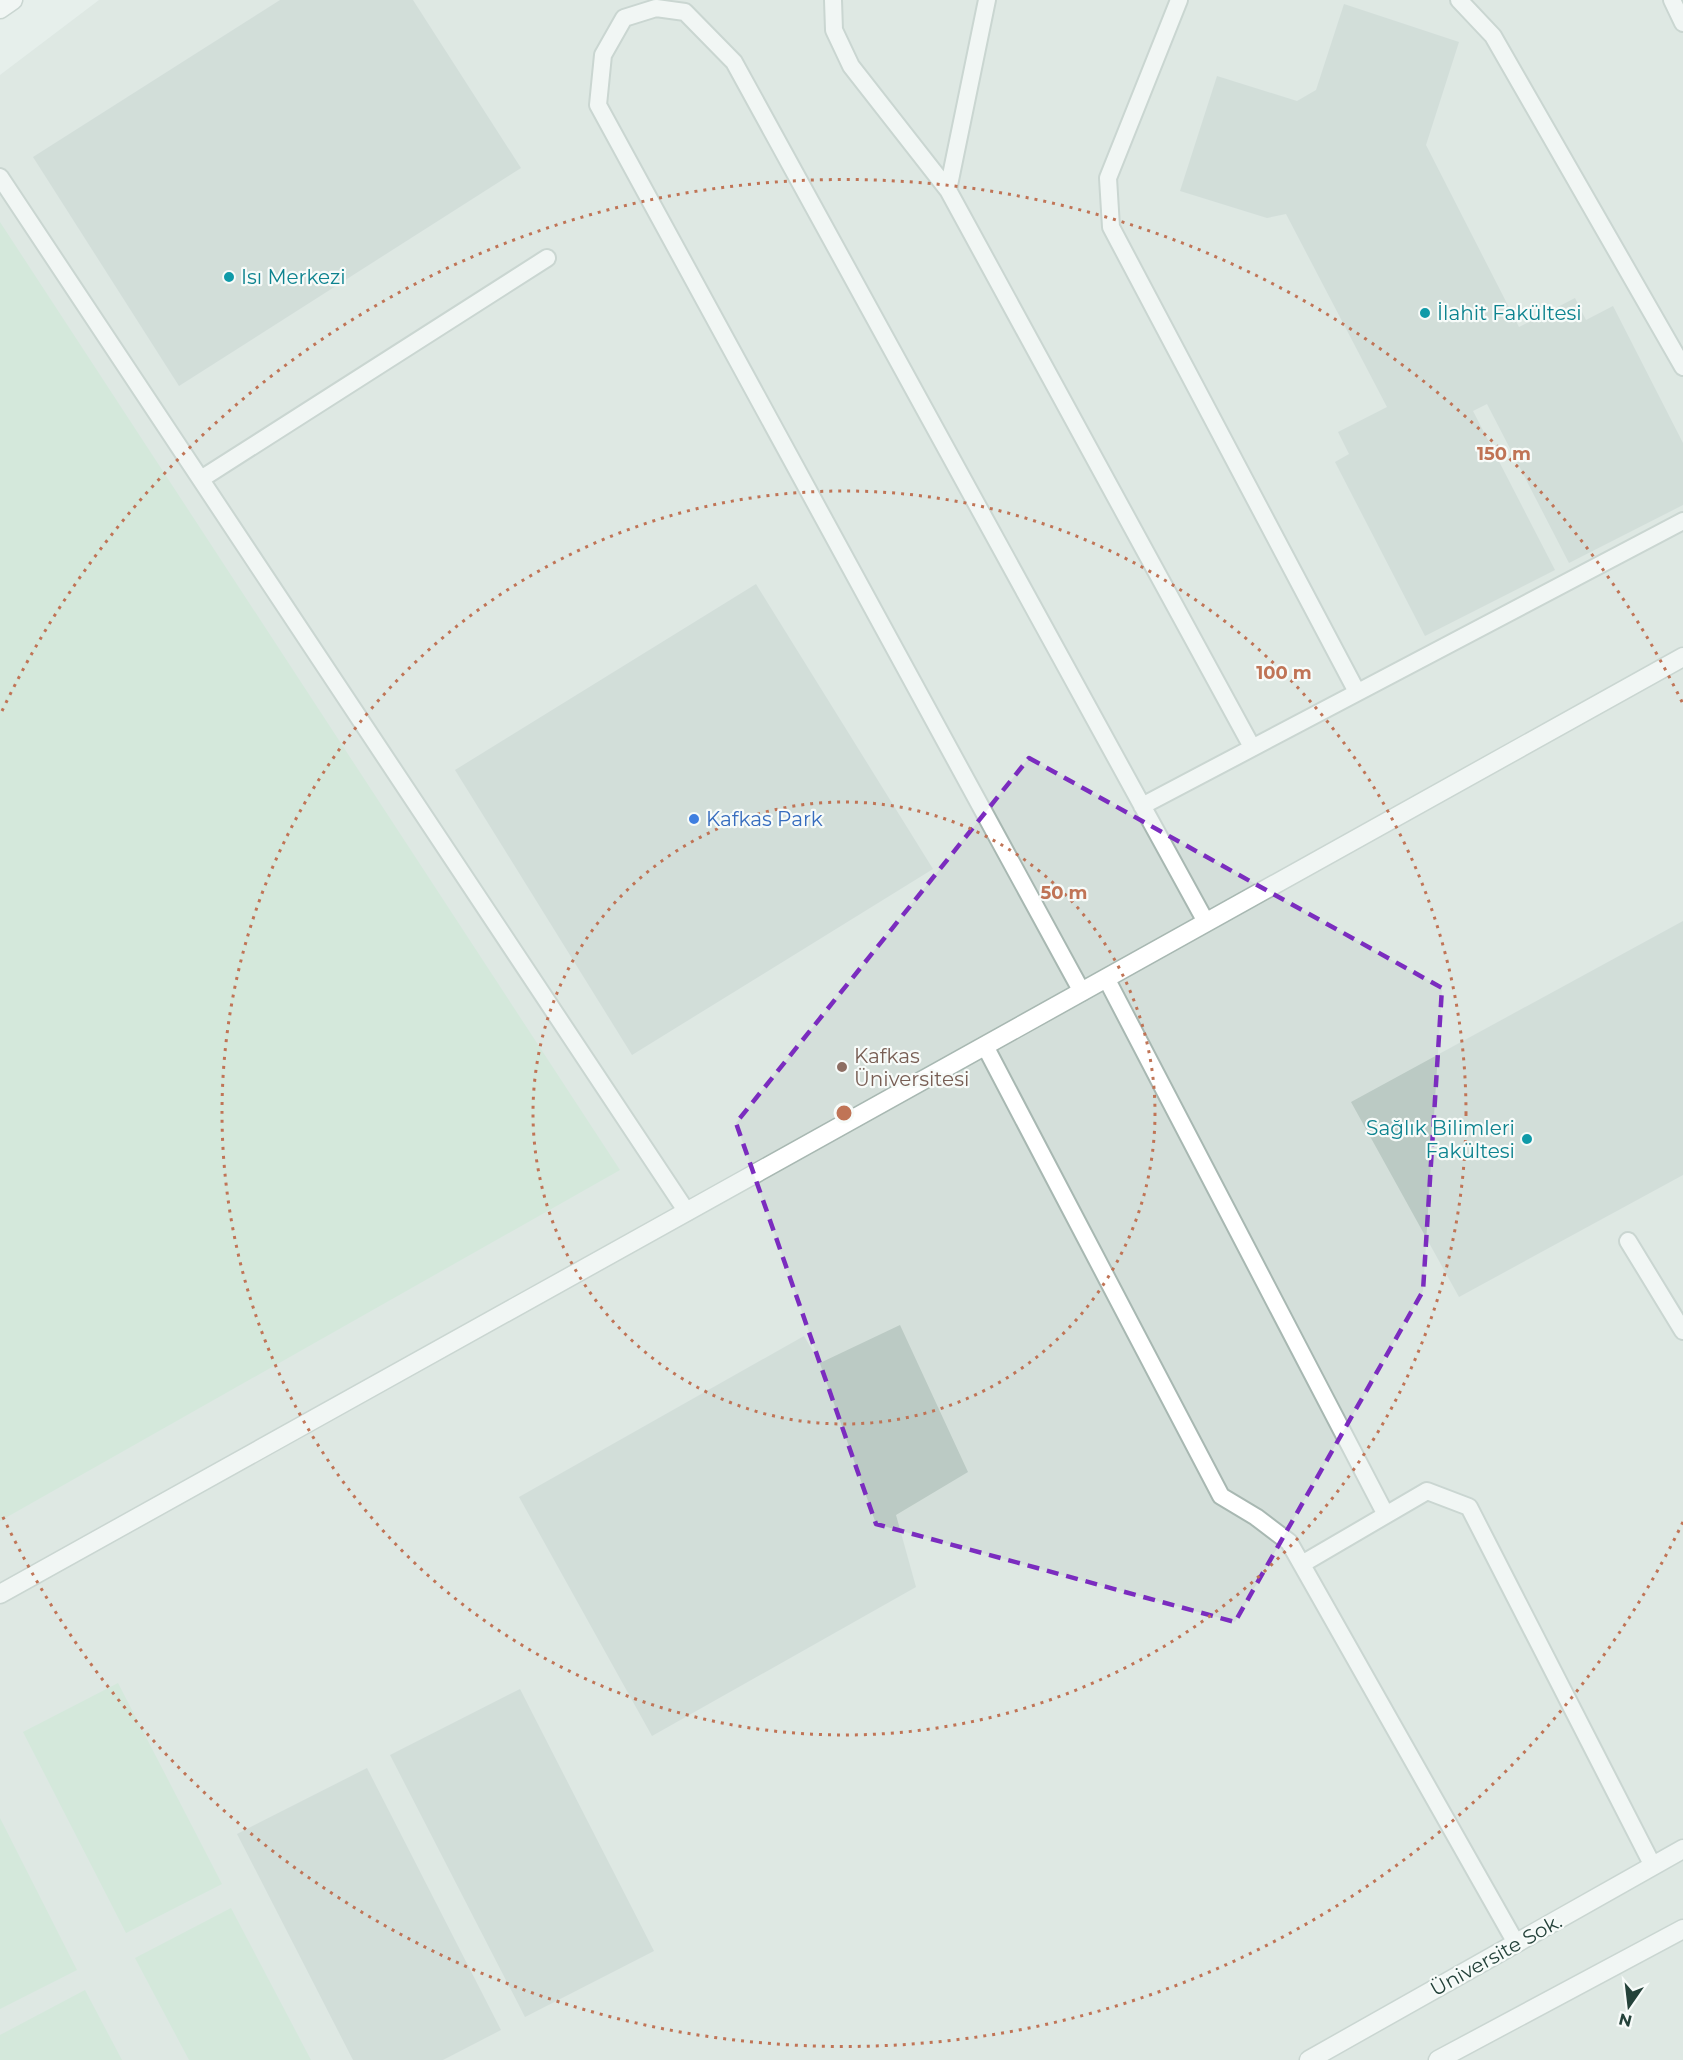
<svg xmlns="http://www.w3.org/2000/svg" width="1683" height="2060" font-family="Montserrat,sans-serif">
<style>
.built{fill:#d4dfda}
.green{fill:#bfe0c8}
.building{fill:#bbcac4}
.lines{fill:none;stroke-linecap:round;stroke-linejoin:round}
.service-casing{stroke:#a8b8b2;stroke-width:20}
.minor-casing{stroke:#a8b8b2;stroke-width:21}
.tertiary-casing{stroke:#a8b8b2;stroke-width:21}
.service{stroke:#fff;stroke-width:16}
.minor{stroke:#fff;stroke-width:18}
.tertiary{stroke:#fff;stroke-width:18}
.marked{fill:none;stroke:#7b2cbf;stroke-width:4.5;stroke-dasharray:12 8;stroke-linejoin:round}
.ring{fill:none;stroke:#c07456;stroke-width:3;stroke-dasharray:3 6}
.culture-dot{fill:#0f9aa8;stroke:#f7fbf9;stroke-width:2}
.shop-dot{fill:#3f7fe0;stroke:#f7fbf9;stroke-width:2}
.education-dot{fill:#8d6e63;stroke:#f7fbf9;stroke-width:2}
.labels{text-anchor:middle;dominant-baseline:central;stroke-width:4.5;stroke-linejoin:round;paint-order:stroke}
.culture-label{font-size:20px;fill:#0d838f;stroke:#f7fbf9;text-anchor:start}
.shop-label{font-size:20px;fill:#366cbe;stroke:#f7fbf9;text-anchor:start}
.education-label{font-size:20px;fill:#785e54;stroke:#f7fbf9;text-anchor:start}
.street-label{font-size:20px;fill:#24423a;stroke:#f7fbf9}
.centre{fill:#c07456;stroke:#f7fbf9;stroke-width:3}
.ring-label{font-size:18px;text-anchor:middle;font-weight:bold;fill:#c07456;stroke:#f7fbf9;stroke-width:4.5;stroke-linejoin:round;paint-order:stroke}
</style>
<rect width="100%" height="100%" fill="#e6efeb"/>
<path class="built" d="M99,0h1584v2060h-1683v-1985z"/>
<path class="green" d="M0,222l620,948 -620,351z
M118,1683l104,201 -96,49 -103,-201z
M0,1818l77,152 -77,39z
M231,1908l80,152h-122l-54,-102z
M85,1990l37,70h-122v-25z"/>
<path class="building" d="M280,0h133l108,168 -342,218 -146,-229z
M1344,4l115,38 -33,103 93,182 56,-29 11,22 27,-14 70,137v62l-114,58 -82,-159 -14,7 82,159 -130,66 -90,-174 14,-8 -11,-22 49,-25 -101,-193 -19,4 -87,-27 37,-115 80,25 19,-11z
M756,584l177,285 -301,186 -177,-285z
M1683,921v254l-224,122 -108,-195z
M900,1325l68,147 -72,43 20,72 -264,149 -133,-239 285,-161 16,27z
M520,1689l134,262 -129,66 -135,-262z
M367,1768l134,262 -58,30h-90l-116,-226z"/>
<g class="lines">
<defs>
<path id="service" d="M833,0l1,30 17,36 97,124 304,557
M1179,0l-71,178 3,49 246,465
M1459,0l34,36 190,331
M1672,0l11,23
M0,177l687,1035
M948,190l39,-190
M201,479l346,-221
M1142,806l541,-285
M1106,978l280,537
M1082,992l-484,-887 5,-50 21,-37 32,-10 29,4 49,50 472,860
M985,1046l236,450 35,21 33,25 227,401
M1628,1241l55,90
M1302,1564l125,-73 42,16 184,359"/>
<path id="minor" d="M0,1594l1683,-937"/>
<path id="tertiary" d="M0,9l13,-9
M1309,2060l374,-211
M1438,2060l245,-131"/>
</defs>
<use href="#service" class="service-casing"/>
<use href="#minor" class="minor-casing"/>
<use href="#tertiary" class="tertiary-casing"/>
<use href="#service" class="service"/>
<use href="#minor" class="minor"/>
<use href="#tertiary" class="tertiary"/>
</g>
<path d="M0 0H1683V2060H0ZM1029,758l413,230 -19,303 -188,331 -359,-98 -140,-401z" fill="#e6efeb" fill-opacity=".55" fill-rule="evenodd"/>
<path class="marked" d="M1029,758l413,230 -19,303 -188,331 -359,-98 -140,-401z"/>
<g class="ring">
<circle cx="844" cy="1113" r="311"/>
<circle cx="844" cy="1113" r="622"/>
<path d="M1683 1522A933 933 0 0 1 2 1515M2 711A933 933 0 0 1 1683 704"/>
</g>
<g class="culture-dot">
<circle cx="229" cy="277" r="6"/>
<circle cx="1425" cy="313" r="6"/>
<circle cx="1527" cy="1139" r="6"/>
</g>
<circle class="shop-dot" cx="694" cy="819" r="6"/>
<circle class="education-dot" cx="842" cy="1067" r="6"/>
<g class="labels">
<g class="culture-label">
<text x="241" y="277">Isı Merkezi</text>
<text x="1437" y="313">İlahit Fakültesi</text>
<text x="1515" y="1128" text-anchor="end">Sağlık Bilimleri<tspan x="1515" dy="23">Fakültesi</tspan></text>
</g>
<g class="shop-label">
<text x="706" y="819">Kafkas Park</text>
</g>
<g class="education-label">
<text x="854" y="1056">Kafkas<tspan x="854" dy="23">Üniversitesi</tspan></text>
</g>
<g class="street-label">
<text transform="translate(1496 1955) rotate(-29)">Üniversite Sok.</text>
</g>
</g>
<circle cx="844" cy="1113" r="9" class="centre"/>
<g class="ring-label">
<text x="1504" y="460">150 m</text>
<text x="1284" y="679">100 m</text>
<text x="1064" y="899">50 m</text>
</g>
<g transform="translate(1629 2006) rotate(194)" stroke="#f7fbf9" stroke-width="4.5" paint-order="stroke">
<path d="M0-4.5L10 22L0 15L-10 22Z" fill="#24423a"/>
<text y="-9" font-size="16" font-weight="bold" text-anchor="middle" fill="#24423a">N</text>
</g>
</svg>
